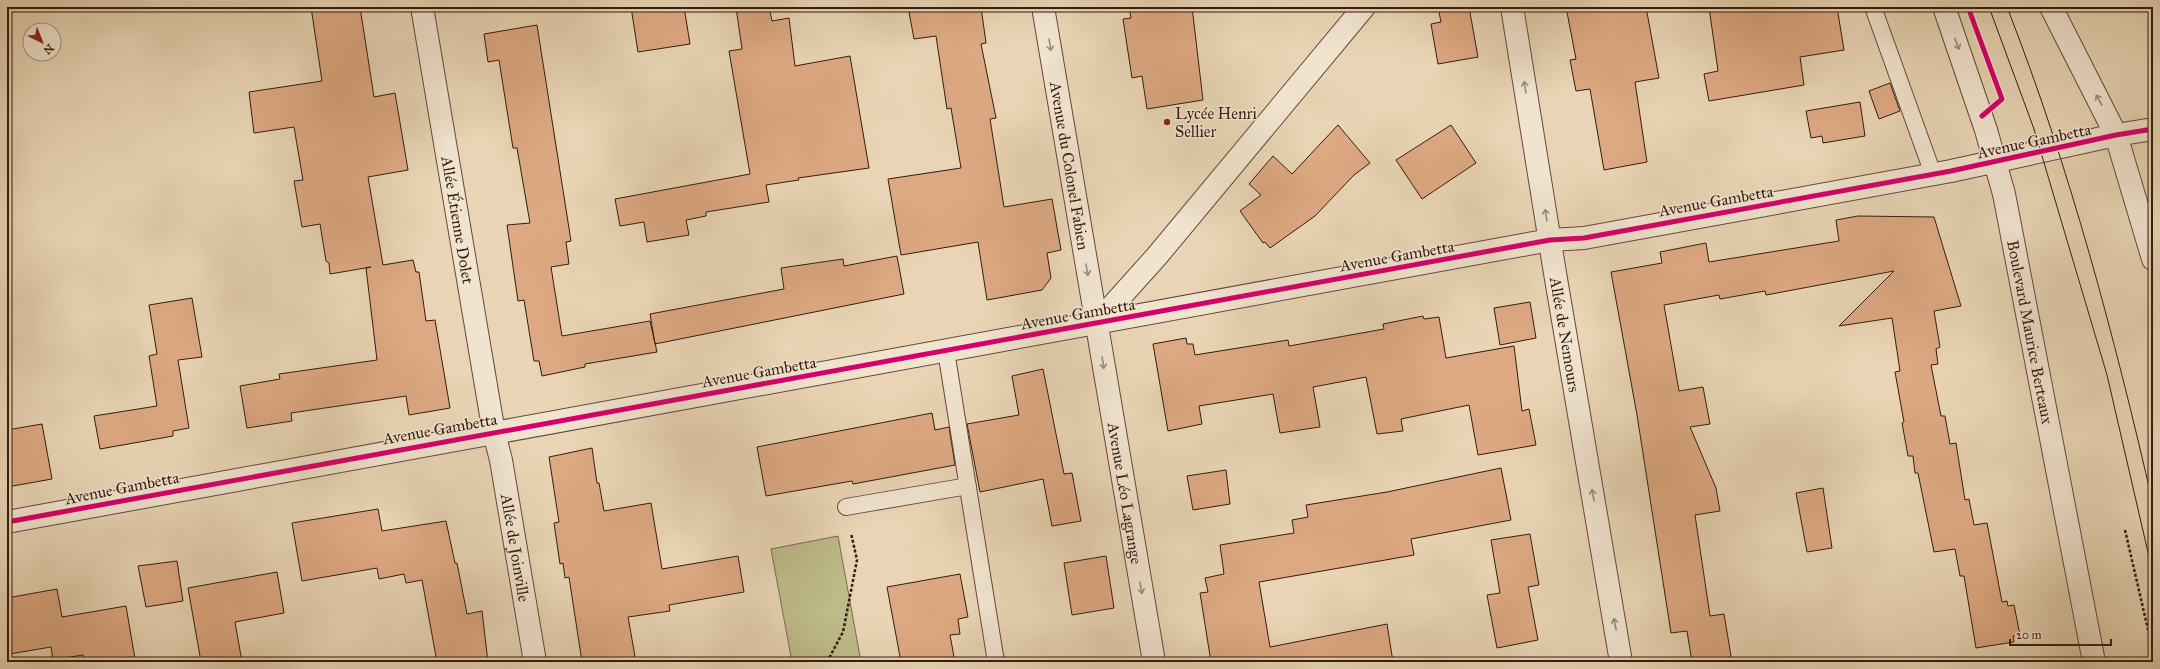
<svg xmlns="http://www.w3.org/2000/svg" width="2160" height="669" font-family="'IM FELL Great Primer',serif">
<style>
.green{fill:#bdbb89;stroke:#796b4d}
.building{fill:#dda982;stroke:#351b11}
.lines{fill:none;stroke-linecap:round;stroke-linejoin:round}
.lane-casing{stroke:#624a3a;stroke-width:18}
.street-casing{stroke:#624a3a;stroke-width:24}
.path{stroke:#351b11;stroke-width:2.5;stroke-dasharray:3 2;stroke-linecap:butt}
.lane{stroke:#f1e4cf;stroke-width:16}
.street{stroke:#f1e4cf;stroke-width:22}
.tram{stroke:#351b11;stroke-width:1}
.cycleway-casing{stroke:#f1e4cf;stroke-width:8}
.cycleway{stroke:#d6006c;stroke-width:5}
.oneway{stroke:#9c8a7a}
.poi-dot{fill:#8f2418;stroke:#f1e4cf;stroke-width:1.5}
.labels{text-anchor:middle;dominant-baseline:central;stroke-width:3;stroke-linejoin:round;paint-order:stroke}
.poi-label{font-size:16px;fill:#351b11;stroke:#f1e4cf;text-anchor:start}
.street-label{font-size:16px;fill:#351b11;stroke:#f1e4cf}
</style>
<rect width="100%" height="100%" fill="#e9d5b5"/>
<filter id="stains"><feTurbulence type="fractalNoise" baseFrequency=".005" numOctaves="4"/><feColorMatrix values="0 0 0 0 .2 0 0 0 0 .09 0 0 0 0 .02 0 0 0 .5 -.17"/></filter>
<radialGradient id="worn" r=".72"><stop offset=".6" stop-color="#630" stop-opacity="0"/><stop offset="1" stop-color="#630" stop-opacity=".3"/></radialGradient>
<path class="green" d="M838,536l23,126h-69l-21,-113z"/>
<path class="building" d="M311,7h49l14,90 21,-4 13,77 -40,7 15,88 30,-5 3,12h3l7,49 9,-1 15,88 -41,7 -3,-19 -115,17 1,8 -45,7 -7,-42 40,-7 -1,-5 98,-14 -11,-92 5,-1 -41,7 -1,-11 -3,-2 -6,-37 -18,3 -8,-46 9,-1 -9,-53 -40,6 -5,-41 73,-11z
M631,7h53l6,37 -52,8z
M736,7h33l3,14 17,-3 6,48 55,-10 19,112 -71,10 1,2 -33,5 3,17 -63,10v4l-20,4 3,15 -42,7 -3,-20 -24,4 -5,-27 135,-25 -21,-123 13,-2z
M908,7h73l5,36 -5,1 15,74 -6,1 14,88 48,-8 9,51 -14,3 4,25 -9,12 -55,10 -9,-58 -77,13 -13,-76 73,-11 -10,-60 -4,1 -11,-73 -22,3z
M1129,7h63l11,93 -56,9 -5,-33 -10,2 -9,-59 8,-1z
M1438,7h31l9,50 -40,7 -7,-40 10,-2z
M1566,7h80l13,71 -24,4 12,80 -43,8 -14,-81 -14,2 -6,-31 6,-1z
M1709,7h128l7,43 -44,7 4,28 -95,16 -5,-27 14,-3z
M537,25l34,216 -5,1 3,22 -18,3 11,69 88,-15 7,31 -72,12v3l-43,9 -3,-15h-5l-10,-61 -6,1 -11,-76 23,-2 -13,-75h-4l-14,-88 -11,2 -4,-28z
M1890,83l10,28 -21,8 -10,-28z
M1860,102l5,34 -42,7 -1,-7 -11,2 -5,-27z
M1338,125l32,38 -16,12 -39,41 -45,32 -5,-6 -2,1 -23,-32 21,-16 -12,-11 24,-28 19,18z
M1451,125l25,38 -54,36 -26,-39z
M1858,216l76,1 27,89 -27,5 6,36 -4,2 2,15 -7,1 10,51h4l5,28 6,-1 9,57 4,-1 5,26 13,-2 15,79 5,-1 1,5 6,-1 6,30 -7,1 1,6 -38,6 -12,-72h-4l-5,-27 -21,3 -16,-79h-3l-2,-17h-5l-6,-33 2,-1 -9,-50 5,-1 -8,-53 -53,8 55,-55 -128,24 -1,-4 -45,8 -1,-4 -55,10 15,86 24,-4 7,37 -20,3 26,61 4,23 -25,4 15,101 14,-2 8,48h-40l-5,-31 -16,2 -34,-218 -26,-143 51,-9 -2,-11 46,-9 3,19 130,-21 -3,-21z
M897,256l7,38 -249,50 -5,-30 134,-25 -3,-21 62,-9 1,7z
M192,298l10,59 -24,3 11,68 -16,3v5l-73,13 -6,-33 63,-10 -8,-50 8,-2 -8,-49z
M1530,302l6,36 -36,7 -6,-37z
M1423,316l1,3 15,-2 7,41 68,-12 8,65 7,-2 7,36 -58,10 -9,-50 -68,14 2,12 -26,3 -11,-57 -53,10 7,40 -40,6 -7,-39 -74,12 3,18 -34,7 -15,-87 33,-6 1,6h6l2,11 93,-15 1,6 95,-17 -1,-5z
M1043,369l21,105 8,-1 9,48 -29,5 -9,-47 -63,13 -13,-68 52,-9 -7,-39z
M932,413l3,17 14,-3 6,38 -102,19 -1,-3 -86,15 -9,-49z
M42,424l10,55 -45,8v-57z
M592,448l5,35h2l5,28 47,-8 11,66 76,-13 6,36 -75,13 1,6 -42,6 8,45h-54l-13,-85 -4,1 -2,-15 -3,1 -6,-41 5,-1 -10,-65z
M1501,468l10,52 -100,19 3,16 -155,27 11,65 117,-23 6,38h-182l-11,-69 8,-1 -3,-14 19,-4 -4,-29 74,-12 -2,-13 16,-3 -2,-12 81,-13z
M1226,470l4,34 -37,6 -6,-34z
M1823,488l9,60 -25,4 -11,-59z
M378,509l4,22 64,-10 9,42h2l10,51 15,-3 6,51h-51l-15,-82 -16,3 -2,-9 -25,5 -2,-11 -75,13 -10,-58z
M1530,534l9,51 -11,2 10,53 -41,8 -10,-53 13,-2 -9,-53z
M1106,556l8,52 -42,7 -8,-52z
M177,561l6,40 -37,6 -8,-41z
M277,572l7,41 -49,9 7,40h-41l-13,-74z
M960,574l8,43 -10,2 2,15 -10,1 5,27h-54l-14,-75z
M57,589l5,28 64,-11 9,53 -17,3h-34l-1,-7 -30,5 -2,-13 -41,7v-6h-3v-50z"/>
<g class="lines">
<defs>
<path id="lane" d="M1873,7l60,167
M946,351l50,311
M846,507l122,-21"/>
<g id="street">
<path id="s1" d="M422,7l72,426 7,27 34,202"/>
<path id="s2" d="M1043,7l111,655"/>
<path id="s3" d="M1512,7l43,266 66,389"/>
<path id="s4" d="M1944,7l42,123 18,64 90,468"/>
<path d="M2051,7l65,128 37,124"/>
<path d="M1096,324l61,-68 207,-249"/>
<path d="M7,522l1543,-282 34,-2 367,-67 165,-36 37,-6"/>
</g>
</defs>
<use href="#lane" class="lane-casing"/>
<use href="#street" class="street-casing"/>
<path class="path" d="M2125,530l28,121
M827,662l16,-30 14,-72 -6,-27"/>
<use href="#lane" class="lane"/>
<use href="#street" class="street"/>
<path class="tram" d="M1989,7l45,122 73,246 46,199
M2007,7c63,161 107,328 146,497"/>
<defs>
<path id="cycleway" d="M1968,7l34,92 -20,17
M7,522l1543,-282 34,-2 367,-67 165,-36 37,-6"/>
</defs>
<use href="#cycleway" class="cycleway-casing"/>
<use href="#cycleway" class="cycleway"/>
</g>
<defs><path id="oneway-shaft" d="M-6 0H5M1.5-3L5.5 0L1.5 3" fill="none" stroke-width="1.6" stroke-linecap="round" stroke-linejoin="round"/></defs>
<g class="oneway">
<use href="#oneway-shaft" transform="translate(1957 44) rotate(70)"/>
<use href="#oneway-shaft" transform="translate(1050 45) rotate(81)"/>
<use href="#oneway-shaft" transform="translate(1525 87) rotate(-99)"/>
<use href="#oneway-shaft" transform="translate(2099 100) rotate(-119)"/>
<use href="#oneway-shaft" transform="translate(1546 215) rotate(-99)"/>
<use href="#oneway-shaft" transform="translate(1087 270) rotate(80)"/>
<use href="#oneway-shaft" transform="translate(1103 363) rotate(81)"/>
<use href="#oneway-shaft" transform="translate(1593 495) rotate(-100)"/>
<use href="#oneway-shaft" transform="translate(1141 588) rotate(80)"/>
<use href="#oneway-shaft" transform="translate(1615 624) rotate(-100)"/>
</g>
<circle class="poi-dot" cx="1167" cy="122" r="4"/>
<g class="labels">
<g class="poi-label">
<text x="1175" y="113">Lycée Henri<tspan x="1175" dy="18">Sellier</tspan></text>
</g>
<g class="street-label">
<text transform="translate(2034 141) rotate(-12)">Avenue Gambetta</text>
<text stroke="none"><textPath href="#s2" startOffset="161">Avenue du Colonel Fabien</textPath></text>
<text transform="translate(1716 201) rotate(-10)">Avenue Gambetta</text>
<text stroke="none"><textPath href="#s1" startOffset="216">Allée Étienne Dolet</textPath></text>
<text transform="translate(1397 256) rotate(-10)">Avenue Gambetta</text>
<text transform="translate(1078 314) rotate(-10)">Avenue Gambetta</text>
<text stroke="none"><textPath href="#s4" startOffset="337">Boulevard Maurice Berteaux</textPath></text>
<text stroke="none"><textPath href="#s3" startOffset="332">Allée de Nemours</textPath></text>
<text transform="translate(759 372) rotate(-10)">Avenue Gambetta</text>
<text transform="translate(440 429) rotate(-10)">Avenue Gambetta</text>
<text transform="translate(122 488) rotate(-11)">Avenue Gambetta</text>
<text stroke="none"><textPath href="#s2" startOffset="493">Avenue Léo Lagrange</textPath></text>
<text stroke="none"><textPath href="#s1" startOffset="549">Allée de Joinville</textPath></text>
</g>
</g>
<rect width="2160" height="669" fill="none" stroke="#e9d5b5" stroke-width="24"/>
<rect x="8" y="8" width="2144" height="653" fill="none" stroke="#351b11" stroke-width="2"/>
<rect x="12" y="12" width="2136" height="645" fill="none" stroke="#351b11"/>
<g transform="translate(42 42) rotate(137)"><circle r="19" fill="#f1e4cf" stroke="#a69483"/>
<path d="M0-3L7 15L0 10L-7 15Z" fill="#8f2418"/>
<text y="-6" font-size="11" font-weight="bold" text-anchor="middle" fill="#351b11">N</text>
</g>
<path d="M2010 639v6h101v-6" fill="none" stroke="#351b11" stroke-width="2"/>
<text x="2016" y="639" font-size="12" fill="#351b11" stroke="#f1e4cf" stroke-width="3" paint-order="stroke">20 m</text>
<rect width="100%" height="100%" filter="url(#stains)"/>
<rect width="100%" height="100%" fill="url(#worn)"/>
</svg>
